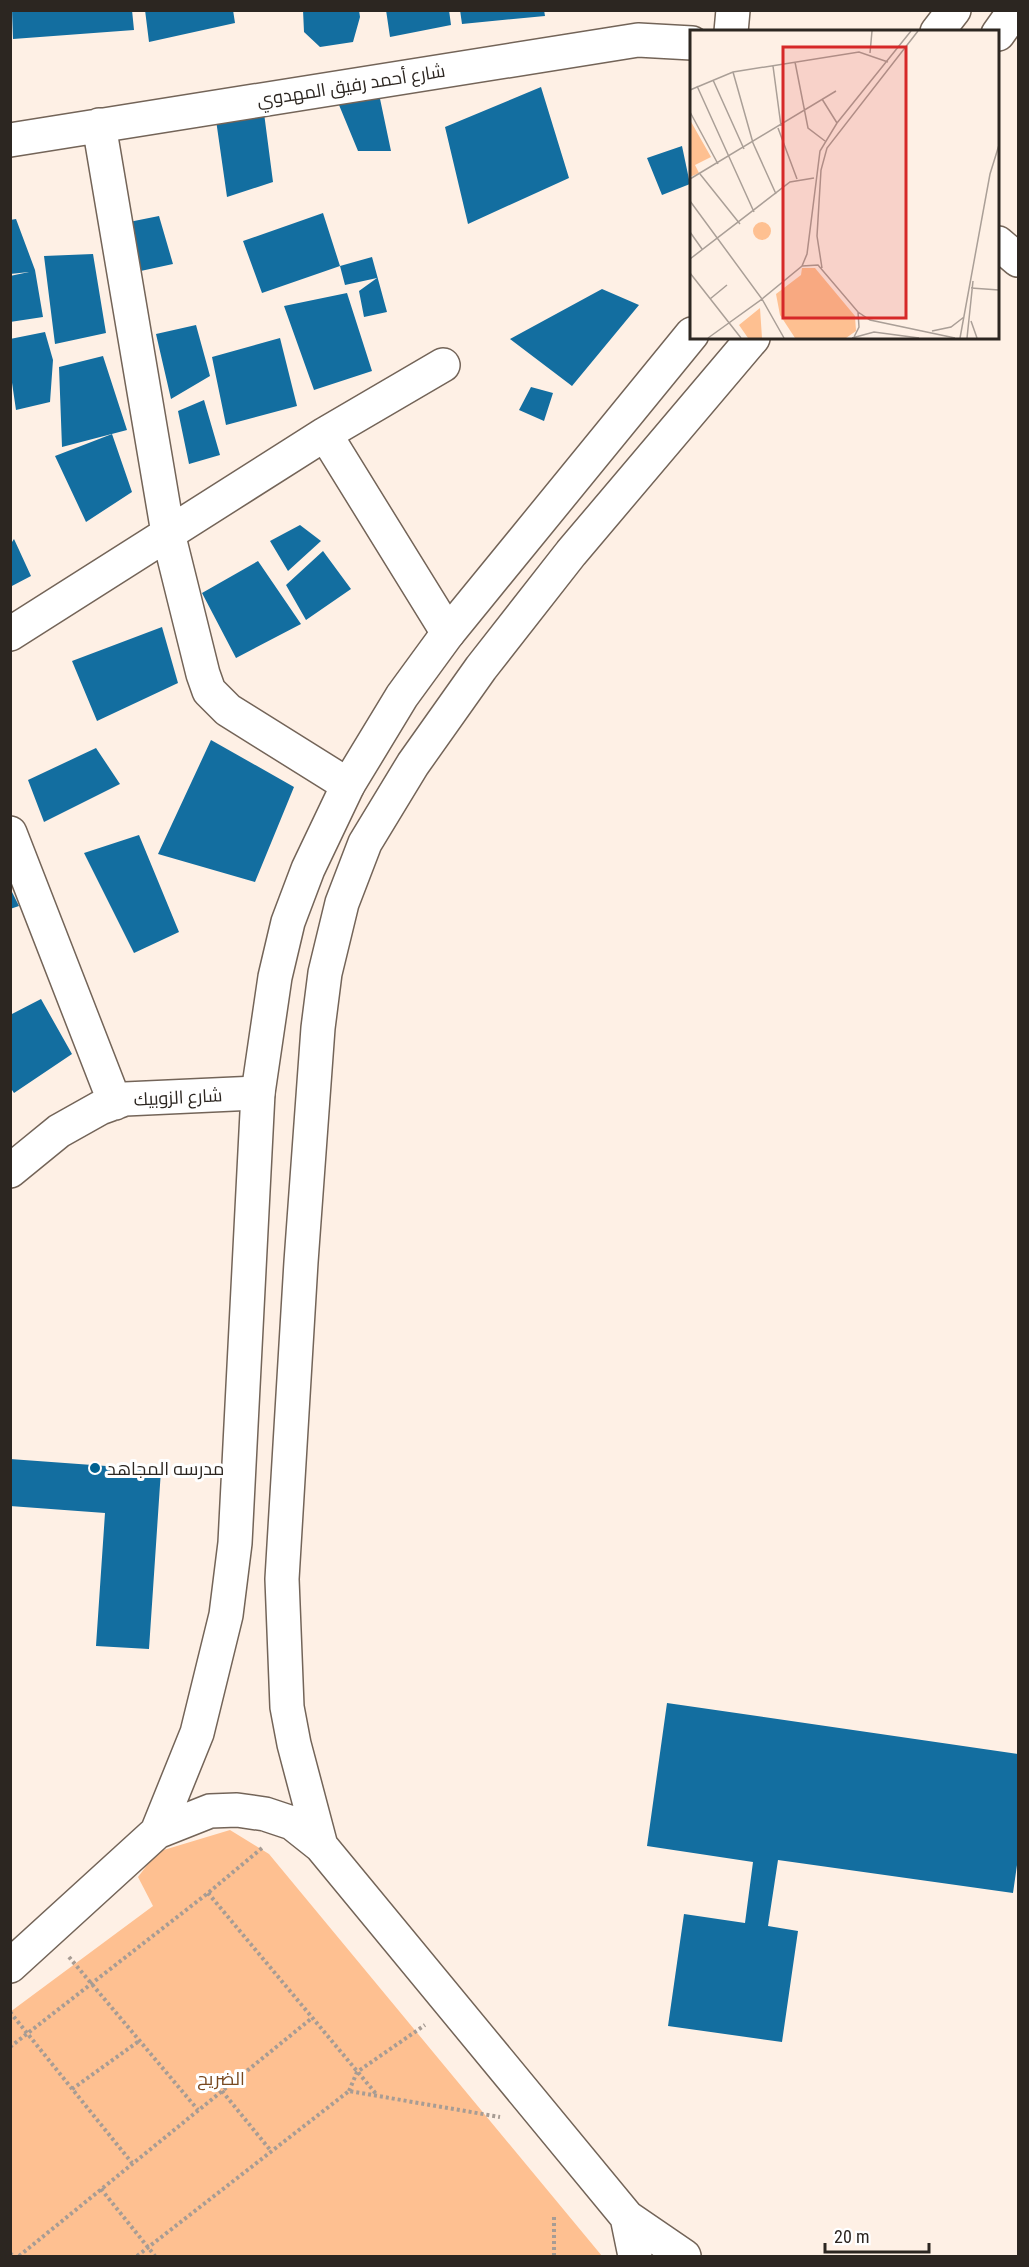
<svg xmlns="http://www.w3.org/2000/svg" width="1029" height="2267" font-family="'Roboto Condensed',Cairo,sans-serif">
<style>
.green{fill:#fec091}
.building{fill:#136ea0}
.lines{fill:none;stroke-linecap:round;stroke-linejoin:round}
.minor-casing{stroke:#736458;stroke-width:36}
.major-casing{stroke:#736458;stroke-width:36}
.path{stroke:#a79c94;stroke-width:4;stroke-dasharray:3 3;stroke-linecap:butt}
.minor{stroke:#fff;stroke-width:33}
.major{stroke:#fff;stroke-width:33}
.poi-dot{fill:#006190;stroke:#fff;stroke-width:2}
.labels{text-anchor:middle;dominant-baseline:central;stroke-width:6;stroke-linejoin:round;paint-order:stroke}
.street-label{font-size:18px;fill:#2c2621;stroke:#fff}
.poi-label{font-size:18px;fill:#2c2621;stroke:#fff;text-anchor:start}
.park-label{font-size:18px;fill:#784920;stroke:#fff}
.inset-road{fill:none;stroke:#aa9f97;stroke-width:1.5}
.view{fill:#d62828;fill-opacity:0.15;stroke:#d62828;stroke-width:3}
.inset-edge{fill:none;stroke:#2c2621;stroke-width:3}
</style>
<rect width="100%" height="100%" fill="#fef0e5"/>
<path class="green" d="M230,1830l39,24 333,402h-591l-1,-244 143,-106 -15,-29 19,-25z"/>
<path class="building" d="M12,10h120l2,20 -121,9z
M145,10h88l2,13 -86,19z
M303,10h56l1,7 -7,25 -33,5 -16,-15z
M386,10h63l2,15 -61,12z
M460,10h84l1,6 -83,8z
M541,87l28,91 -101,46 -23,-97z
M379,94l12,57h-33l-19,-46z
M264,113l9,69 -46,15 -11,-77z
M682,146l8,38 -28,11 -15,-37z
M323,213l17,53 -78,27 -19,-52z
M159,216l14,48 -37,8 -7,-50z
M16,219l19,51 8,47 -33,5v-46l19,-4 -19,2v-54z
M93,254l13,79 -51,11 -11,-88z
M372,257l15,55 -23,5 -5,-26 18,-13 -32,7 -5,-19z
M602,289l37,16 -67,81 -62,-47z
M347,293l25,78 -58,19 -30,-84z
M196,325l14,51 -39,23 -15,-65z
M45,332l8,28 -3,42 -34,8 -6,-41v-30z
M280,338l17,68 -71,19 -14,-68z
M103,356l24,74 -65,17 -3,-80z
M531,387l22,6 -9,28 -25,-11z
M204,400l16,55 -31,9 -11,-53z
M112,434l20,58 -46,30 -31,-66z
M300,525l21,16 -33,30 -18,-30z
M14,539l17,37 -21,11v-42z
M323,551l28,38 -45,31 -20,-35z
M258,561l43,63 -65,34 -34,-65z
M162,627l16,56 -81,38 -25,-60z
M211,740l83,47 -39,95 -97,-28z
M96,748l24,36 -76,38 -16,-42z
M139,835l40,97 -45,21 -50,-100z
M10,888l9,18 -9,3z
M41,999l31,55 -58,39 -4,-6v-72z
M10,1459l151,11 -12,179 -53,-3 9,-133 -95,-7z
M667,1703l351,51v104l-5,35 -235,-33 -10,66 30,5 -16,111 -114,-16 16,-112 61,9 8,-61 -106,-16z"/>
<g class="lines">
<defs>
<path id="minor" d="M731,32l2,-22
M99,125l69,408 35,141 6,17 19,19 120,75
M10,140l628,-100 54,3
M998,243l20,17
M325,434l123,199
M10,634l315,-200 118,-69
M10,833l105,270
M10,1171l49,-40 41,-23 25,-9 133,-6"/>
<path id="major" d="M937,32l17,-22
M998,34l17,-24
M157,1832l40,-99 29,-118 9,-72 23,-450 17,-116 13,-55 20,-53 40,-84 54,-89 46,-63 244,-299
M321,1846l-27,-102 -7,-37 -5,-128 19,-317 17,-234 7,-55 17,-70 23,-60 48,-79 68,-96 90,-115 182,-215
M10,1966l147,-134 53,-21 27,-1 28,4 27,9 29,23 306,371 57,39
M627,2217l8,39"/>
</defs>
<use href="#minor" class="minor-casing"/>
<use href="#major" class="major-casing"/>
<path class="path" d="M208,1893l169,202
M69,1957l129,153
M10,2012l122,151
M10,2047l198,-154 54,-45
M72,2089l67,-48
M222,2091l49,60
M349,2091l8,-19 68,-47
M101,2189l54,67
M10,2253l3,3
M19,2256l293,-238
M137,2256l212,-165 151,26
M554,2256v-40"/>
<use href="#minor" class="minor"/>
<use href="#major" class="major"/>
</g>
<circle class="poi-dot" cx="95" cy="1468" r="6"/>
<g class="labels">
<g class="street-label">
<text transform="translate(351 85) rotate(-9)">شارع أحمد رفيق المهدوي</text>
<text transform="translate(178 1097) rotate(-3)">شارع الزوبيك</text>
</g>
<g class="poi-label">
<text x="107" y="1468">مدرسه المجاهد</text>
</g>
<g class="park-label">
<text x="221" y="2078">الضريح</text>
</g>
</g>
<g transform="translate(690 30)">
<rect width="309" height="309" fill="#fef0e5"/>
<path d="M0,90l21,37 -16,8 4,8 -9,4zM63 201a9 9 0 1 1 18 0a9 9 0 1 1-18 0ZM112,238h13l40,48 1,15 -10,7h-51l-15,-23 -4,-21 25,-19zM70,278l2,30h-14l-9,-13z" fill="#fec091"/>
<path class="inset-road" d="M180,23l2,-22M105,32l13,66 17,13M83,36l8,60M43,42l20,71 23,51M23,50l31,69M7,56l57,126M0,60l43,-18 126,-20 29,10M132,69l15,24M0,82l28,52M88,98l19,51M10,144l40,50M0,149l146,-88M0,171l72,98 -54,39M0,202l12,17M0,229l100,-77 24,-4M112,236l16,-1 40,47 12,8 85,18M132,238l-5,-32 4,-66 6,-22 91,-117M0,243l51,65M281,258l28,2M20,269l17,-14M281,291l6,17M242,301l19,-4 13,-10M164,307l5,-10 -1,-15M94,308l-22,-39 40,-33 5,-12 13,-103 17,-28 74,-92M162,308l22,-6 45,6M270,308l30,-164 9,-29M277,308l6,-57"/>
<path class="view" d="M93,17h123v271h-123z"/>
<rect width="309" height="309" class="inset-edge"/>
</g>
<rect width="1029" height="2267" fill="none" stroke="#2c2621" stroke-width="24"/>
<path d="M825 2243v9h104v-9" fill="none" stroke="#2c2621" stroke-width="3"/>
<text x="834" y="2243" font-size="18" fill="#2c2621" stroke="#ffffff" stroke-width="4.5" paint-order="stroke">20 m</text>
</svg>
